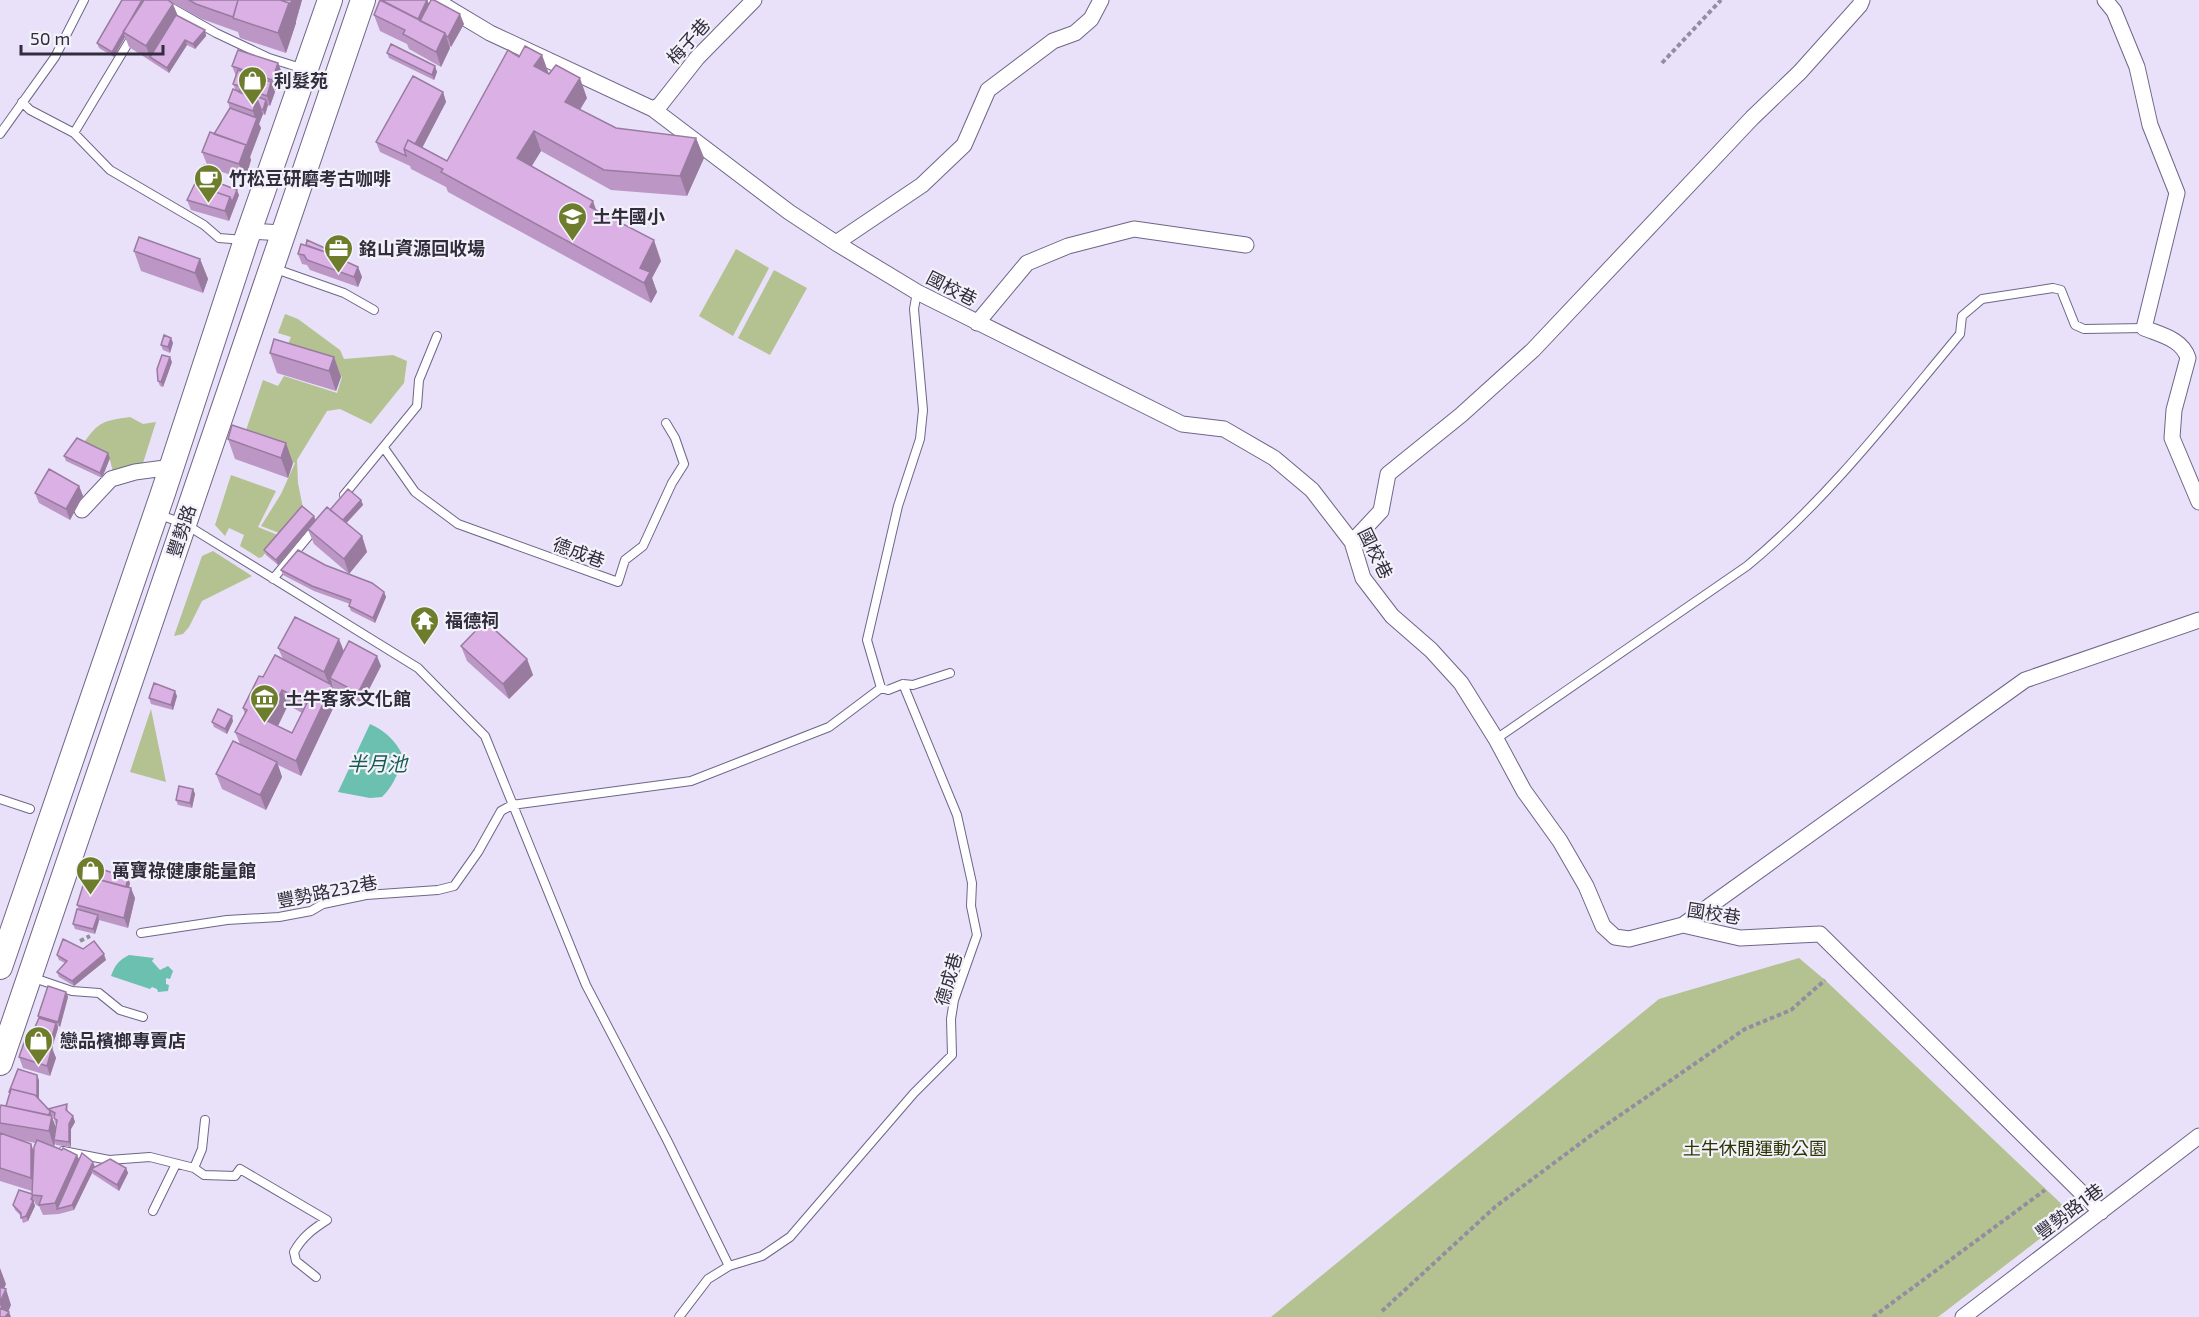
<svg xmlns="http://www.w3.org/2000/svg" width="2199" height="1317" font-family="'Exo 2','Noto Sans TC',sans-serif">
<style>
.green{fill:#b4c190}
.water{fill:#6bc0af}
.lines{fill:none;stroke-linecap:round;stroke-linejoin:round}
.lane-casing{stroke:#706588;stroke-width:10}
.street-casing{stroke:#706588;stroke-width:17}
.primary-casing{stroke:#706588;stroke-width:26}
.path{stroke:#938da1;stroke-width:4;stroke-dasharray:4.5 3;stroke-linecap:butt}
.lane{stroke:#fff;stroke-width:8}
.street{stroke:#fff;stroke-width:15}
.primary{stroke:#fff;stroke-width:24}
.wall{fill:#bc97c5;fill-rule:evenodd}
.shaded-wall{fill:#997ba0}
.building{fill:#dbb0e5;stroke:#997ba0;stroke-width:1.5;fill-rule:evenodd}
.labels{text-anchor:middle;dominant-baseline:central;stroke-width:4.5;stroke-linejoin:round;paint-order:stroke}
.street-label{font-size:18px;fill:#322d3d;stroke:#f3f1f9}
.poi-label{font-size:18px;font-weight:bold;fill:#322d3d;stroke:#f3f1f9;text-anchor:start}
.park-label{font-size:18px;fill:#2c3503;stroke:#f3f1f9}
.water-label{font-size:20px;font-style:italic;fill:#165c51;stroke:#f3f1f9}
</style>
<rect width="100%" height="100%" fill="#e8e1f9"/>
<path class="green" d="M736,249l33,19 -36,68 -34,-20z
M774,270l33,18 -37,67 -32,-17z
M285,314l13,5 42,31 4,9 49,-4 14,6 -3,22 -33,41 -31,-15 -13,2 -30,49 1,23 5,25 -21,26 -21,-8 20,-32 14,-31 -54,-18 22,-65 15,6 6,-10 53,17 5,-16 -60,-19 9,-21 -13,-4z
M130,417l13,7 13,-2 -13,41 -30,9 -4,-16 -26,-12c16,-23 20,-23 47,-27z
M231,475l45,16 -18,36 22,9 -18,21 -3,1 -19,-12 4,-11 -15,-7 -4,8 -10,-11z
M213,551l39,25 -50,25 -13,26 -6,7 -9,2 28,-80z
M151,709l15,73 -36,-10z
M1799,958l26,22 247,234 -134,103h-667l388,-318z"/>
<path class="water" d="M370,724c14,6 25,16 32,30 -2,17 -8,31 -20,43l-12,1 -32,-6z
M129,955l25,3 -2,3 8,9 8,-4 5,5 -3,8 -4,-1v6l3,1 -1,6 -10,1 -1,-3 -5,-2 -2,2 -39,-13c4,-11 8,-16 18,-21z"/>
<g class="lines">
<defs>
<path id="lane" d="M158,0l58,33 53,25 32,10
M22,102l8,8 44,23 59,-98
M74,133l36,37 94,55 15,13 25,2
M0,134l55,-77 29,-57
M273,268l71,25 30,17
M384,448l31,44 43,32 160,58 7,-22 18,-14 29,-63 12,-19 -9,-26 -9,-15
M344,495l73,-89 2,-26 18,-44
M160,515l25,9 233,144 67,68 101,249 81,155 62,126
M273,579l43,-52
M881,688l-14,-48 31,-134 22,-67 3,-29 -9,-101 3,-17
M1496,739l251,-173c81,-67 146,-152 213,-232l2,-18 20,-17 71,-11 8,2 14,35 9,4 60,-1
M0,799l30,10
M141,933l86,-13 52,-3 32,-6 12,-7 43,-9 72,-5 16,-4 24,-34 23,-41 11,-6 179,-24 138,-54 52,-39 7,2 15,-6 10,1 37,-12
M31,977l41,14 27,2 21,17 23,7
M63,1151l46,9 41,-3 44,11 10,7 31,1 5,-7 87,51c-14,9 -25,17 -33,32l2,9 20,16
M194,1168l8,-19 3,-29
M153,1211l23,-47
M679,1317l29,-38 21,-13 33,-10 28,-19 124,-144 38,-38 -1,-36 3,-19 23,-65 -6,-29 1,-23 -15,-68 -54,-131"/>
<path id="street" d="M435,0l55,33 163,76 136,103 47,31 81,49 265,132 42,5 50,29 38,32 40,52 11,36 29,38 39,34 30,33 35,56 28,52 36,50 26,45 17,40 12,11 14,2 54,-14 57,13 80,-4 281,278
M2105,0l9,11 23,56 13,58 27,68 -33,135c17,7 38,11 44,30l-14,52 -2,28 27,64
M653,109l7,-4 37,-47 57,-58
M249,231l33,2
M836,243l86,-58 42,-40 24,-55 65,-49 22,-8 16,-14 10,-19
M977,323l50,-60 41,-17 66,-17 112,16
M82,510l29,-31 24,-7 37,-5
M1352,542l29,-31 7,-37 73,-59 72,-65 219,-232 48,-46 60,-67 2,-5
M1683,925l342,-245 174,-60
M1963,1317l236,-181"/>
<path id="primary" d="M0,967l163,-474 83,-253 84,-240
M0,1063l363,-1063"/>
</defs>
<use href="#lane" class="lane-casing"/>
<use href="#street" class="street-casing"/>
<use href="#primary" class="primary-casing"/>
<path class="path" d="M1662,63l59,-63
M80,941l10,-5
M1382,1311l113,-104 95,-71 155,-107 46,-19 34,-30
M1873,1317l172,-127"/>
<use href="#lane" class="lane"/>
<use href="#street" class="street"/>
<use href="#primary" class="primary"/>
</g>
<path class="wall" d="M122,0h180l-6,21v2l-10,30 -46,-15 -2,-6 -36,-13 -30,-16 6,13 27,14 1,6 -11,13 -8,-4 -18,28 -40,-26 -4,-10 -11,20 -15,-9 -2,-5z
M383,1l46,2 35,21 -13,23 -1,-1v2l-9,19 -32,-18 -2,-5 -27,-13 -6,-16z
M387,53l48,13 2,6 -3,8 -45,-22z
M542,55l7,19 38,24 -7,12 36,18 80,10 8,20 -17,38 -76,-6 -70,-39 -9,15 65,45 64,50 -9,17 5,14 -6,11 -203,-111 -2,-5 -35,-18 -1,-3 -30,-14 -4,-10 67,-50 3,10 -24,45 25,14 72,-104z
M278,63l4,10 -6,17 -2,-1 1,3 -5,14 -2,-1 -3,10 -2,-1 -4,10 2,4 -11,29 1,3 -6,20 -37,-13 -6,-15 28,-43 -2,-7 8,-11 -3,-7 3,-8 -4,-10z
M212,170l3,10v2l24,13 -10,26 -38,-11 -4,-10z
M134,251l66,8 8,20 -5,14 -62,-22z
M298,254h32l28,13 4,10 -4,10 -48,-17 -3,-5 -5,-1z
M171,338l2,5 -3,10 -7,-3 -2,-5z
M270,353l64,4 7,20 -5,14 -59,-18z
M172,362l-9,25 -3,-1 -2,-5z
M232,425l61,38 -5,15 -53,-19 -7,-20z
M64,456l46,2 -8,20 -36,-17z
M79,486l4,10 -13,24 -31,-17 -4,-10z
M361,500l2,5 -17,18 16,13 5,16 -18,22 -35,-30 -6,-14 -30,35 -12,-10 -2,-5 51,-29 15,-11z
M325,565l59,27 2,5 -11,26 -24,-12 -2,-5 1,-2 -36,-13 -31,-16 -2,-5z
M461,646l66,13 6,16 -24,24 -42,-38z
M278,648l66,3 37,15 -19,37 -29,-15 -1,-5 -1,1 6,16 -36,76 -23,-11 4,12 -16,33 -44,-21 -6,-15 24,-30 -5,-12 10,-18 -2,-6 20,-31 20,-18zM288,705l14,8 -10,20 -14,-7z
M177,696l-4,14 -22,-6 -2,-6z
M233,721l-6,13 -13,-7 -2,-5z
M193,789l2,5 -3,14 -14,-3 -2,-5z
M130,883l-1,5 6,10 -7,30 -29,-8 -4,14 -20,-5 -2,-5 6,-14 -2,-5z
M83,949l23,11 -32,26 -15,-9 -2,-5 8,-9 -6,-3 -2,-5z
M66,992l2,5 -8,30 -2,-1v2l-6,20 4,10 -6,18 -27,-8 -4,-11 10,-16 15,-1 1,-5 -8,-2 -2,-6 4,-9 -1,-2z
M39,1080v19l9,10 19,-5 1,8 5,4 2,6 -4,7v18l-15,-2 -1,-2 -1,4 23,8 2,4 16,8 31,1 2,5 -9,18 -26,-17 -1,-1 -18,37 -15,4 -16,1 -4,-9 -3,-1 -2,-4v2l1,3 -7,15 -5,2 -2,-7 -6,-6 -2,-5 19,-11v-3l-32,-10v-73l6,-2 4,-11 -1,-3zM51,1115l3,1v2l1,5 2,1 -1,4zM23,1141l13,2 -2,9z"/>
<path class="shaded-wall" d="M292,0h10l-6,21v2l-10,30 -8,-20 11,-30z
M427,0l5,9 -8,16 -8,-3z
M173,4l6,15 -29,38 -4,-11z
M460,14l4,10 -13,23 -3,-10z
M205,30l1,6 -11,13 -2,-5z
M123,32l2,5 -11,20 -2,-5z
M445,33l5,15 -9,19 -5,-15z
M185,40l2,5 -18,28 -2,-5z
M542,55l7,20 -15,-9z
M278,63l4,10 -6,17 -4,-10z
M435,66l2,6 -3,8 -2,-5z
M580,78l7,20 -15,24 -7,-20z
M271,82l4,10 -5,14 -3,-10z
M443,92l3,10 -28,54 -7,-4z
M257,99l6,15 -4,10 2,4 -11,29 1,3 -6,20 -6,-16 7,-19 10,-24 -3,-10z
M266,100l2,5 -3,10 -2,-5z
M534,131l7,20 -17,27 -7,-20z
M696,138l8,20 -17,38 -7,-20z
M212,170l3,10 -6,14 -5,-6z
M237,190l2,5 -10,26 -4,-10 5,-14z
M593,201l7,20 -10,-14z
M654,240l7,21 -9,17 5,14 -6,11 -7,-20 -4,-15z
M200,259l8,20 -5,14 -8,-20z
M358,267l4,10 -4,10 -4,-10z
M171,338l2,5 -3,10 -2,-6z
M170,357l2,5 -9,25 -2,-5z
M334,357l7,20 -5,14 -7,-20z
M286,443l7,20 -5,15 -7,-20z
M108,453l2,5 -8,20 -2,-5z
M79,486l4,10 -13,24 -4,-11z
M361,500l2,5 -22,24 -2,-5z
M314,516l2,5 -38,44 -2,-5z
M362,536l5,16 -18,22 -5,-15z
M384,592l2,5 -11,26 -2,-5z
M339,639l6,15 -15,24 2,5 -2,4 -6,-15z
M377,656l4,10 -19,37 -4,-10z
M527,659l6,16 -24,24 -6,-15z
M332,685l5,15 -36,76 -5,-15z
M282,690l6,15 -15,31 -6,-15z
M175,691l2,5 -4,14 -2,-5z
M232,716l1,5 -6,13 -2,-5z
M277,762l5,15 -16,33 -6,-15z
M193,789l2,5 -3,14 -2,-5z
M128,878l2,5 -4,13 -2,-5z
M131,888l4,10 -7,30 -4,-10z
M98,915l1,6 -4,13 -2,-5z
M104,954l2,6 -32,26 -2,-5z
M66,992l2,5 -8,30 -2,-5z
M56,1023l2,5 -6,20 4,10 -6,18 -3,-10 1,-15z
M37,1075l2,5v26l-2,-6z
M50,1111l7,20 -3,9 1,3 -1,4 -5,-16z
M73,1116l2,6 -4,7v18l-2,-5v-18z
M31,1144l6,15 -1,34 -5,-15z
M77,1155l4,10 -24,44 -2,-6z
M93,1162l2,5 -4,2 1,4 -18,37 -2,-5z
M126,1168l2,5 -9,18 -2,-6z
M32,1196l3,10 -7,15 -2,-5z
M0,1268l6,16 -6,15z
M6,1289l5,16 -4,10 2,-3 2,5h-7l-4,-12v-3z"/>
<path class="building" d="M122,0h20l-30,52 -15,-9z
M144,0h24l5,4 -27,42 -23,-14z
M189,0h49l-5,17 -37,-13z
M238,0h42l9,3 -11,30 -45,-15z
M280,0h12l-2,5 -1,-2z
M380,0l65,33 -9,19 -33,-18 2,-4 -31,-15z
M383,0h44l-9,19 -35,-18z
M431,0h3l26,14 -12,23 -2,-1 -1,-3 -25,-12z
M176,15l29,15 -12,14 -8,-4 -18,28 -17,-11z
M391,44l44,22 -3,9 -45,-22z
M525,46l17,9 -8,11 15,8 7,-9 24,13 -15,24 51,26 80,10 -16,38 -76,-6 -70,-39 -17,27 76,43 -3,6 64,33 -14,28 10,4 -6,11 -203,-111 2,-3 -39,-20 4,-9 39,21 61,-111 11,7z
M238,50l40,13 -6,17 -40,-14z
M238,70l33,12 -4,14 -34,-12z
M413,76l30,16 -28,52 -7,-4 -4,9 2,7 -30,-14z
M233,89l24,10 -4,12 -25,-9z
M240,90l26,10 -3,10 -2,-1 -4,-10 -18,-7z
M230,108l27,10 -11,29v-2l-32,-11z
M210,132l36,13 -7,19 -37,-12z
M204,165l8,5 -8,18 26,9 -5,14 -38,-11z
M211,180l26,10 -5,12 -2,-5 -23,-8z
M139,237l61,22 -5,14 -61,-22z
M307,240l22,10 -1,3 -22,-8z
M301,244l24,8 33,15 -4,10 -47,-17 -3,-5 -6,-1z
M164,335l7,3 -3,9 -7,-2z
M274,339l60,18 -5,14 -59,-18z
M162,355l8,2 -9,25 -3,-1 -1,-12z
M232,425l54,18 -5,15 -53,-19z
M77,438l31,15 -8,20 -36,-17z
M49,469l30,17 -13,23 -31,-16z
M348,489l13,11 -18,20 -13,-10z
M302,506l12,10 -38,44 -12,-10z
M327,507l35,29 -18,23 -36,-30z
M298,550l27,15 47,18 12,9 -11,26 -24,-12 2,-6 -39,-14 -31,-16z
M295,617l44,22 -15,33 -46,-24z
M485,621l42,38 -24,25 -42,-38z
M349,641l28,15 -19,37 -28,-15z
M275,655l57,30 -36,76 -61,-29 12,-22 -4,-2 16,-32 4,1zM282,690l25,13 -15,30 -25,-12z
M154,683l21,8 -4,14 -22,-7z
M218,709l14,7 -7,13 -13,-7z
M233,741l44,21 -17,33 -44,-21z
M179,786l14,3 -3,14 -14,-3z
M92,866l36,12 -2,9 -37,-10z
M86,876l45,12 -7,30 -47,-13z
M77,909l21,6 -5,14 -20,-5z
M63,939l20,10 11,-8 10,13 -32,27 -15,-9 10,-11 -10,-6z
M48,986l18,6 -8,30 -20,-6z
M39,1018l17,5 -7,24 -20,-6 1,-4 14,3 3,-9 -12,-4z
M25,1040l27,8 -5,18 -28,-9z
M18,1069l19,6v22l-2,-2 -24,-6 -1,4 -1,-1z
M11,1089l24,6 15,16 -1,4 -43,-9z
M67,1104l-1,6 7,6 -4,8v18l-15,-2 3,-20 -3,-2 1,-5 -7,-4z
M1,1105l51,11 -3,15 -49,-8v-15z
M0,1133l31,11v34l-31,-10z
M37,1140l25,10 1,-2 14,7 -22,48 -16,2 3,-9 -10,-1 2,-48z
M82,1153l11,9 -21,43 -15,4z
M110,1159l16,9 -9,17 -26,-16z
M19,1190l13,4 1,1 -2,4 2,2 -7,15 -5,2v-5l-8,-8z
M0,1287l6,2 -6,13z
M0,1308l9,4 -4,5h-5z"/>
<defs>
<symbol id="shop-pin" viewBox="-11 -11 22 30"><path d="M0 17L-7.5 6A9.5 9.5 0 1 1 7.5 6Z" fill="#6d7d2c" stroke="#f3f1f9"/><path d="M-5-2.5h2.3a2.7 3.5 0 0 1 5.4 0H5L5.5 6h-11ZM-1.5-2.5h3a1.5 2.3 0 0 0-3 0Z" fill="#fff"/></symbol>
<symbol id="cafe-pin" viewBox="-11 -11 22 30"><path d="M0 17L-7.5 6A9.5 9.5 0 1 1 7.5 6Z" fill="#6d7d2c" stroke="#f3f1f9"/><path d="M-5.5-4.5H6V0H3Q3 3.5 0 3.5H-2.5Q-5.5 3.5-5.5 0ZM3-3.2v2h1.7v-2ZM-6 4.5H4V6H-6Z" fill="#fff"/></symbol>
<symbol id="school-pin" viewBox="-11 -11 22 30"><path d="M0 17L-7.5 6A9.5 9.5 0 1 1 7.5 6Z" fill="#6d7d2c" stroke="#f3f1f9"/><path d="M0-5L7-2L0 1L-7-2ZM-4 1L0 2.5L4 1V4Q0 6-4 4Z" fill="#fff"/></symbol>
<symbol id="office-pin" viewBox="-11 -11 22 30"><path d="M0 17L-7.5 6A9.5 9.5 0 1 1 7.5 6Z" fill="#6d7d2c" stroke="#f3f1f9"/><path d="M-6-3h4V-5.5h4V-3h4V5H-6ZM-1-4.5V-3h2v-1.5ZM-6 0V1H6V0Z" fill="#fff"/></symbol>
<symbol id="temple-pin" viewBox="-11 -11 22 30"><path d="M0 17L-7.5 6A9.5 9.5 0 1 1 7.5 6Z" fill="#6d7d2c" stroke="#f3f1f9"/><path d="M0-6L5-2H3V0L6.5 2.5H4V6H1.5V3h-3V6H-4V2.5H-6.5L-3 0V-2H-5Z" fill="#fff"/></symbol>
<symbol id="museum-pin" viewBox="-11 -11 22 30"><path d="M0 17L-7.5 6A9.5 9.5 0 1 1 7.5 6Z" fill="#6d7d2c" stroke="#f3f1f9"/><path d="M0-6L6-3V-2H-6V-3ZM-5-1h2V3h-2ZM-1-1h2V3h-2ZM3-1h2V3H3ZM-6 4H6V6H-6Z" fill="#fff"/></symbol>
</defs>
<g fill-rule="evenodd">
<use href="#shop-pin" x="236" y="64" width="33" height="45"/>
<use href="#cafe-pin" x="192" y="162" width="33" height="45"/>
<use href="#school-pin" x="556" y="200" width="33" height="45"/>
<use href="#office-pin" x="322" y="232" width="33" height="45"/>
<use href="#temple-pin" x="408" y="604" width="33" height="45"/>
<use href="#museum-pin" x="248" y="682" width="33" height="45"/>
<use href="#shop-pin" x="74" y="854" width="33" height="45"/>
<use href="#shop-pin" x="22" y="1024" width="33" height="45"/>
</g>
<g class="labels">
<g class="street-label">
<text transform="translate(688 41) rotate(-48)">梅子巷</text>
<text transform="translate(952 288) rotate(27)">國校巷</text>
<text transform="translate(181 531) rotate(-72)">豐勢路</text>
<text transform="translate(579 552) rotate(20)">德成巷</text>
<text transform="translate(1376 553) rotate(64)">國校巷</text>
<text transform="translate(327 891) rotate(-11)">豐勢路232巷</text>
<text transform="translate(1714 913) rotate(9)">國校巷</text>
<text transform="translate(948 979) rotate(-74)">德成巷</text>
<text transform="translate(2069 1211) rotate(-37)">豐勢路1巷</text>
</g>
<g class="poi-label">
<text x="274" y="80">利髮苑</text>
<text x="229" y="178">竹松豆研磨考古咖啡</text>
<text x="593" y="216">土牛國小</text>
<text x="359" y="248">銘山資源回收場</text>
<text x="445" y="620">福德祠</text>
<text x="285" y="698">土牛客家文化館</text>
<text x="112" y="870">萬寶祿健康能量館</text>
<text x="60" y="1040">戀品檳榔專賣店</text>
</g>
<g class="park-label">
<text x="1755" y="1148">土牛休閒運動公園</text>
</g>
<g class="water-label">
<text x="377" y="763">半月池</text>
</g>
</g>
<path d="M21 45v9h142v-9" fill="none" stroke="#322d3d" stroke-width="3"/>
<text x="30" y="45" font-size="18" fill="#322d3d" stroke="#f3f1f9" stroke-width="4.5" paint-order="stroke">50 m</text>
</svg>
